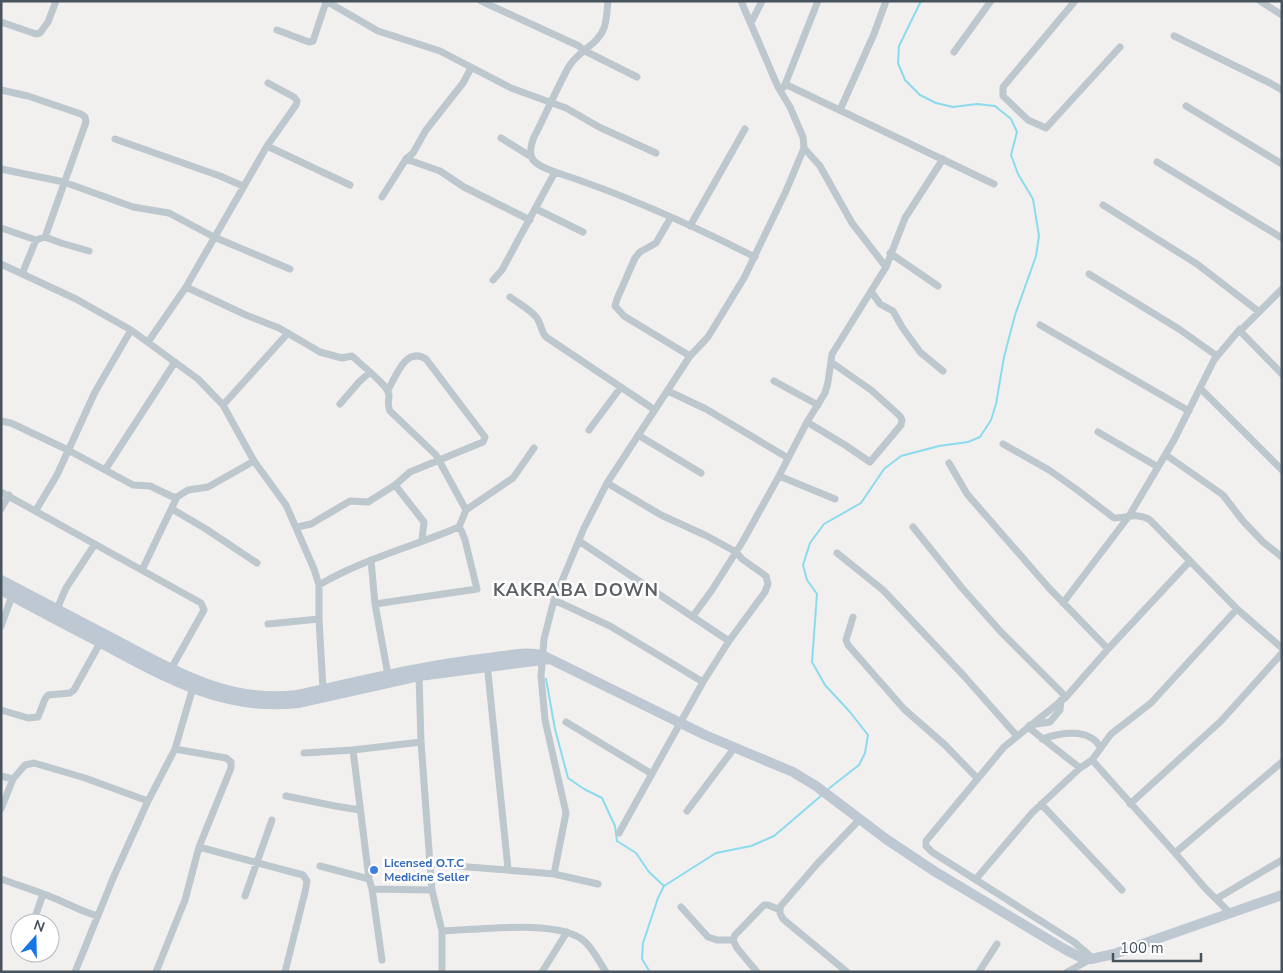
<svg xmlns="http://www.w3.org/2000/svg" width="1283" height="973" font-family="'Nunito Sans',sans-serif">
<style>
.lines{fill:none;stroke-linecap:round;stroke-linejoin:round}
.stream{stroke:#8adbed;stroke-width:2}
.street{stroke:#bdc7ce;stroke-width:7}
.secondary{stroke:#bdc8d3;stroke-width:10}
.shop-dot{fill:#3f7fe0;stroke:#fff;stroke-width:2}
.labels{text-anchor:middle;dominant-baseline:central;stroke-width:5;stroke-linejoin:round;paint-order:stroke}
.shop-label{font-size:12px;font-weight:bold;fill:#366cbe;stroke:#fff;text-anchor:start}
.district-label{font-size:18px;font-weight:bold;letter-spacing:1px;fill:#5c6064;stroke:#fff}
</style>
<rect width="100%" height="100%" fill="#f2efef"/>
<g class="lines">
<path class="stream" d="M546,679l9,50 13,49 16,11 18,9 13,28 2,15 19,12 13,19 15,14
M827,790l32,-25 6,-12 3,-18 -18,-23 -25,-27 -13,-23 5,-68 -10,-14 -4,-15 7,-22 14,-19 37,-21 23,-34 17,-13 38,-10 29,-4 12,-5 11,-17 5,-16 8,-47 11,-42 21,-59 3,-20 -6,-37 -15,-25 -7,-19 6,-23 -6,-13 -16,-13 -18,-2 -24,3 -17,-4 -16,-8 -15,-15 -7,-17 1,-17 22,-45
M650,972l-8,-13 1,-16 15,-45 6,-12 52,-33 35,-7 23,-10 48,-41"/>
<path class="street" d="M326,1l52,30 62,20 71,37 55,20 33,19 57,26
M481,1l98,45 4,4 54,27
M1075,1l-72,86v9l25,24 18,8 74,-81
M1260,1l22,14
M1,22l35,12 4,-1 8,-11 8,-21
M751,23l11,-22
M277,30l32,12 4,-1 13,-39
M1174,36l96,47 12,7
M954,52l37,-51
M785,84l209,100
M784,87l34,-86
M1,90l27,6 53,18 4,3 1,5 -41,115 -9,3 -35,-12
M1186,106l96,58
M840,110l34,-76 12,-33
M501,138l29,18
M115,139l105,37 23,10
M267,146l83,39
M804,148l16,18 32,57 34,44
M406,159l34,12 24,16 66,33
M1157,162l125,76
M1,169l63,13 69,25 36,6 45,24 76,32
M555,172c68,22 135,52 200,85
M382,197l24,-38 7,-6 13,-23 37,-47 8,-15
M1103,205l94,59 61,47
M536,209l47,23
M671,217l-15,26 -16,9 -5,6 -18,41 -2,7 9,10 66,40
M690,226l55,-97
M45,237l16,6 28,8
M890,253l48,33
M1,264l75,35 55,31 67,49 25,26 31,56 32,44 28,64 5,16v34l4,70
M22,274l14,-34
M1089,274l90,55 38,27
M493,280l9,-10 53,-98c-21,-8 -30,-12 -21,-35 12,-23 22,-47 34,-69 9,-17 30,-23 36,-40 3,-8 3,-18 4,-27
M186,287l60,28 33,13 41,24 22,6 10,-2 18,16 -11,10 -19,22
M1282,289l-42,42 42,43
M871,291l9,13 13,7 9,16 18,25 23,19
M510,297c8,6 21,13 27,21 4,6 4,13 9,19l109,73
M1040,325l149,86
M148,342l38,-55 81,-141 29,-41 1,-4 -3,-4 -26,-14
M370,372c6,6 18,15 19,23 0,6 -2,10 1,16l46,44 30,55
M774,381l44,24
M1200,388l82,82
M668,391l38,18 82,49
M223,405l65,-72
M1,421l10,2 57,27 65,35 17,1 23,11h4l11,-7 20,-3 46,-26
M807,422l38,23 25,17 31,-37 1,-5 -2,-4 -29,-26 -40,-28
M589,430l32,-43
M1098,432l60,35
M638,435l63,38
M1003,444l46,26 27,19 38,29c13,0 24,-6 36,2l87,89 45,39
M1166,455l57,40 20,26 20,21 19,15
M949,463l18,31 82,94 59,61 81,-87
M105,470l70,-108
M779,476l56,23
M607,483l54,32 46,21 29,16 6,7 24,17 2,8 -3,8 -36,49 -26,41 -84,151
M395,485l29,37 -2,18
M1,492l200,111 3,7 -33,59
M1,509l8,-14
M172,509l34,20 51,34
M36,510l21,-35 38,-83 36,-62
M297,527l14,-3 39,-23 18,1 27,-17 15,-13 73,-30 2,-5 -59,-78c-20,-13 -30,17 -38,31
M459,527l7,-17 47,-32 21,-30
M913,527l49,61 39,44 65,65
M579,541l150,100
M837,553l46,37 81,86 53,60
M371,560l4,44 13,71
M142,570l35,-73
M319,585c44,-26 93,-38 140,-58l3,5 3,8 12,49 -102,15
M554,600l56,26 93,56
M1063,603l66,-87 45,-76 40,-80 26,-31
M57,609l9,-21 29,-44
M693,616l19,-26 31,-49 36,-65 28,-54 18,-29 3,-11 4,-28 54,-87 19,-49 38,-59
M853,617l-7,23 2,5 56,64 41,36 32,33
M268,624l51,-5
M1,626l11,-30
M487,663l21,206
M419,676l2,66 9,122 2,26 10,41v41
M1,710l27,8 10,-1 7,-18 3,-4 22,-2 4,-3 26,-47
M566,722l86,52
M1030,725l20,-3 10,-12 1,-10
M1028,727l52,41
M1042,739c17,-6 47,-12 58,8
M353,750l16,129 3,10 10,71
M304,753l49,-3 68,-8
M1092,760l83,93 107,-91
M1,776l12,3
M286,796l49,10 25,4
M1041,804l81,86
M1130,804l91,-83 61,-68
M1,809l12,-30 12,-14 9,-2 51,15 63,23
M687,811l48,-64
M199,847l104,28 4,6 -2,11 -20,80
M1175,853l30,35 24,24
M430,864l101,8 23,2 44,10
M320,866l49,13
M554,874l12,-61 -21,-93 -4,-44 3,-37 10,-39 30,-72 23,-45 83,-127 18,-19 36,-59 42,-87 18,-43 -1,-11 -13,-30 -12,-20 -37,-86
M1,879c21,8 44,14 64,24 12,5 21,10 33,13
M976,879l56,-66 48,-45 12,-8 19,-26 40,-31 86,-94
M372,889l60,1
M245,896l27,-76
M1216,899l66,-39
M681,907l27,30 9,3h16
M33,923l10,-29
M442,931c34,-1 115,-12 141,9 10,8 16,22 23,32
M75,972l39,-96 34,-75 27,-52 19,-65
M156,972l29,-72 14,-53 32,-79v-6l-5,-4 -51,-9
M542,972l25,-40
M757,972l-20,-24 -4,-8 2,-5 29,-30h4l12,5
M847,972l-64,-53 -3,-6v-6l37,-43 43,-45
M979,972l18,-28
M1067,972l24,-13 -2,-4 -15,-13 -142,-90 -6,-6v-5l78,-94 62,-50 42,-48"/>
<path class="secondary" d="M1,580c36,19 73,38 109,57 60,31 116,67 187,58 64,-14 127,-30 192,-37 17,-2 36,-7 53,-3l163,80 88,37 23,14 70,53 48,32 132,79 16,8 9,1 23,-5 168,-59
M1,590c33,18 65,35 98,52 63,34 124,70 199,61l121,-27 131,-17"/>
</g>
<circle class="shop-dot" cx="374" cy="870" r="5"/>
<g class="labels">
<g class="shop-label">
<text x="384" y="863">Licensed O.T.C<tspan x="384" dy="14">Medicine Seller</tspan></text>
</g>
<g class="district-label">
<text x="576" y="590">KAKRABA DOWN</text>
</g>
</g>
<rect width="1283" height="973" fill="none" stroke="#47535d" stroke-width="5"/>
<g transform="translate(35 938) rotate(20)"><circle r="24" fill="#ffffff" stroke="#b5babe"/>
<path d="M0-4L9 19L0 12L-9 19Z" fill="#1676e5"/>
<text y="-8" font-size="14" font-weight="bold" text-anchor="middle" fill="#47535d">N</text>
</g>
<path d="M1113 953v8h88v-8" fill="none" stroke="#47535d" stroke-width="2.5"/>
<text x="1120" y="953" font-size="15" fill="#47535d" stroke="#ffffff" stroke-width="4" paint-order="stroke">100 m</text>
</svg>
